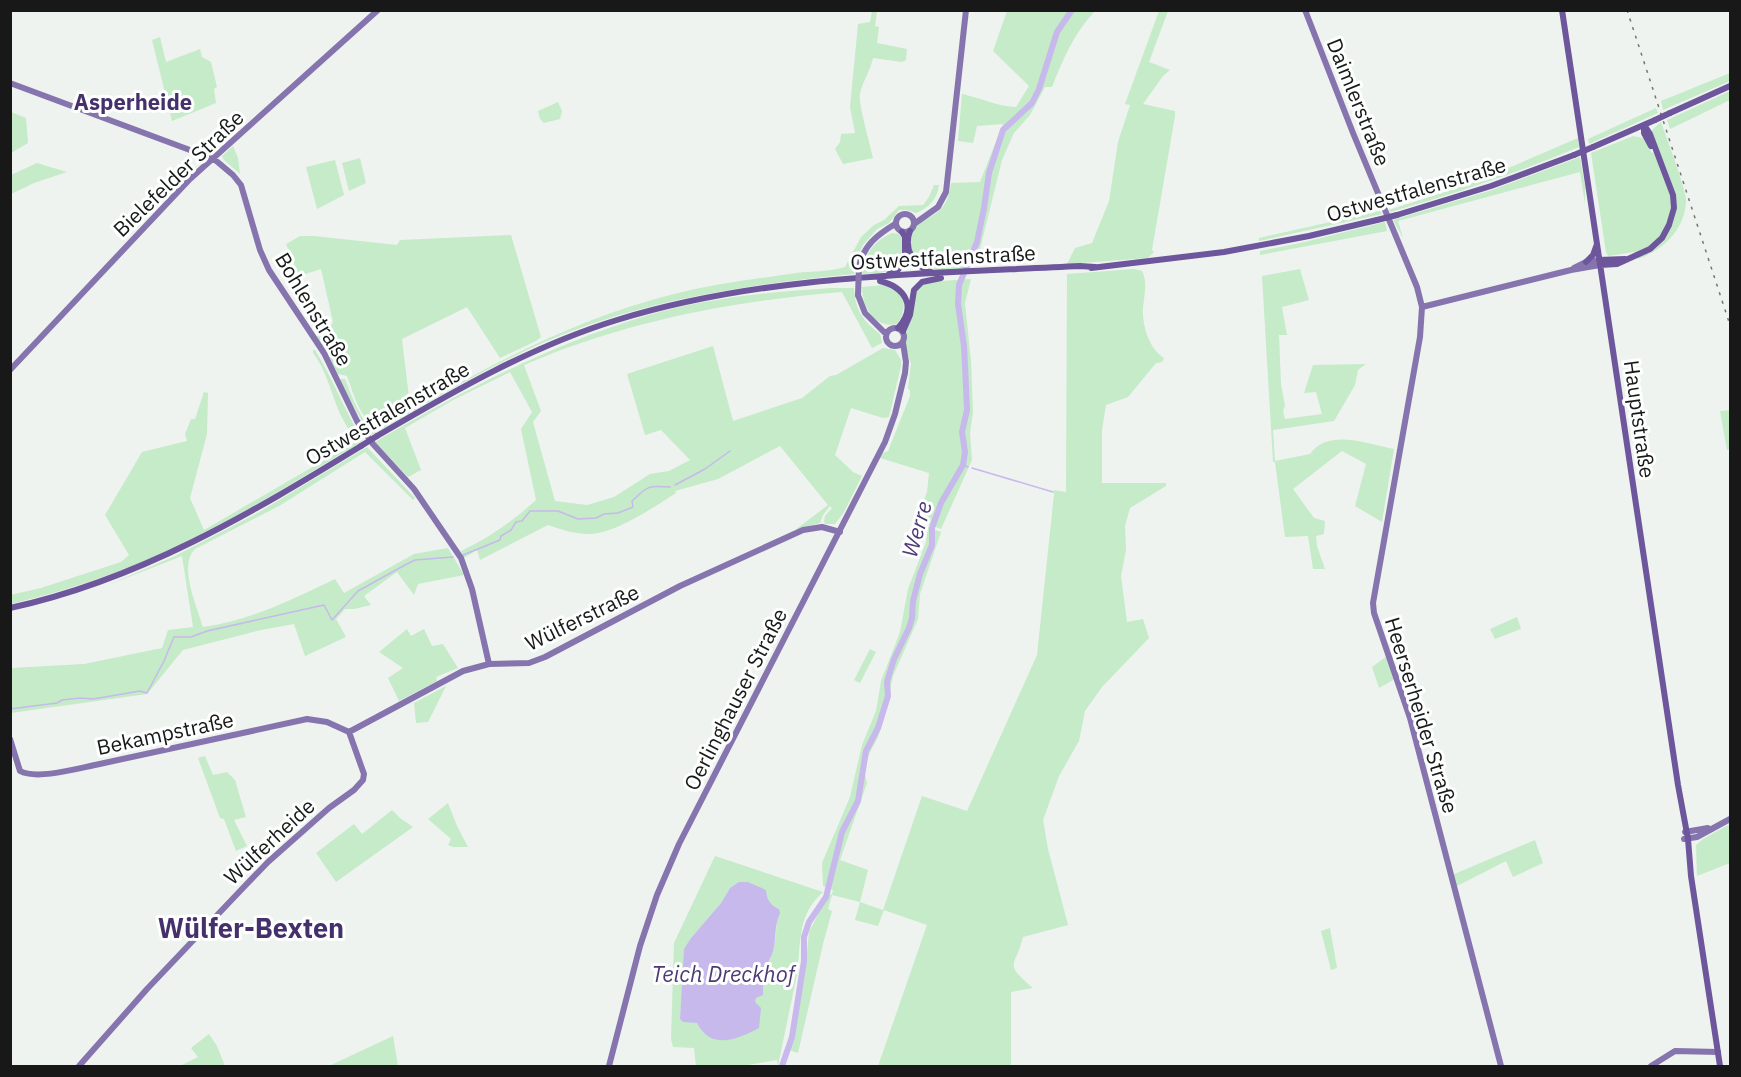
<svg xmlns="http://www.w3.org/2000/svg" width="1741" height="1077" font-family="'IBM Plex Sans',sans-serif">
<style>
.green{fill:#c5ebc8;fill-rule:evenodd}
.water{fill:#c7b9eb}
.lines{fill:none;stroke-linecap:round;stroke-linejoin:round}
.stream{stroke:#c7b9eb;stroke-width:1.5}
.river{stroke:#c7b9eb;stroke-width:6}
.secondary{stroke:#8674ae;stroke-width:6}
.primary{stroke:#6e569c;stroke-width:6}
.rail{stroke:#737674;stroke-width:1.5;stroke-dasharray:3 6;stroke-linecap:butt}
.secondary-bridge{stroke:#8674ae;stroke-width:6}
.primary-bridge{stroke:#6e569c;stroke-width:6}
.labels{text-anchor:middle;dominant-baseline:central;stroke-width:6;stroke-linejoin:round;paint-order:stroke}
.street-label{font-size:21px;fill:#171817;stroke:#fdfffe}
.neighbourhood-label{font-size:22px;font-weight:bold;fill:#45306c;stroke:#fdfffe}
.water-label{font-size:22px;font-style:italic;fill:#4e3975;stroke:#fdfffe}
.district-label{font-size:27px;font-weight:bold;fill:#45306c;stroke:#fdfffe}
</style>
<rect width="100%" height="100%" fill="#eef3ef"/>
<path class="green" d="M872,11h5l-2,15 4,1 -2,16 30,6 -1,11 -4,2 -29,-4c-3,13 -10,23 -13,35 -2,11 10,50 13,65l-30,6 -8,-15 5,-7 1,-8 14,-1 -5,-26 8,-83 12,-2z
M1007,11h88c-21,22 -32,48 -43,76h-7l-15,28 -16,18 -12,27 -22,89 -10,19c-24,1 -51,10 -59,-22 -1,-8 1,-16 6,-22 3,-3 9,-5 13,-7 14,-7 19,-18 21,-34l29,-1 23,-58 -26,2 -4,17 -15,-2 4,-47c19,4 37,13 54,13l13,-21 -36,-35z
M1159,11h9l-19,51 21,8 -7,6 -20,28 32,7v5l-23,134 2,2 -6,6 -81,6 8,-16 17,-5 17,-42 9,-59 12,-37 -5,-1z
M160,37l6,25 34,-13 2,8 9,5 6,25 -3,2 2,14 -44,18 -20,-81z
M1730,73v8l-67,29 -2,-9z
M1730,91v9l-60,29 -3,-9z
M558,102l4,9 -2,8 -16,4 -4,-4 -2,-8z
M1656,108l2,5 -69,31 -1,-5z
M11,112l15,6 2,25 -17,10z
M1661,122c5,15 26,69 25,80 -2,29 -23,48 -48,57l-4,-7 -26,4 -2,-4 -15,-99 42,-17 10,2 9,15 6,-3 -6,-18 1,-3z
M1578,138l1,9c-62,26 -125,47 -189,65l-1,-2 87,-28z
M233,146l5,12 2,16 -16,-14 -2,-4z
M1580,157l5,29v18l-5,-32 -182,49 5,17 -10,-18 99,-30z
M360,158l6,25 -17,8 -7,-28z
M335,160l9,35 -27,14 -11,-42z
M37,163l30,9 -33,11 -23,11v-19z
M934,185h5c-2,14 -9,22 -23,28l-9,-3h-8l-10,13 -12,6 -14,16 -7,14 -2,15c-103,10 -206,25 -302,65 -64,27 -123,63 -182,97l-29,-53 -1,-4h5c6,14 16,47 32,51 94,-55 191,-110 297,-136 40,-10 81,-15 122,-21 16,-2 34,-1 49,-6l16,-30 13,-12 10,-5 15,-14 24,-1 6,-8z
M1380,211l2,3 -123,27v-3z
M1385,222l2,9 -127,24v-4l40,-8z
M892,233l7,1 4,6c-2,34 -11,32 -41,34 2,-20 12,-33 30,-41z
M511,235l30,102 -5,4 -36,17 -33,-51 -65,32 8,67 -33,21c-17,-7 -24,-35 -30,-51l-9,-2 -22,-38 13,-7 4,-7 -12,-53 -22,7 -13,-32 14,-8h14l83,9 3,-5z
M1134,269l8,2c6,12 2,24 1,37 -1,17 6,41 21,50l-2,4 -6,1 -28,34 -22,8 -4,25v53h64v3l-36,22 -5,18 1,24 -5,26 6,46 16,-3 6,19 -47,49 -17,24 -6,30 -20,35 -16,44 5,29 20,76 -45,12c-8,32 -20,25 10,51l-22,4v74h-133l49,-141 -43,-15 -6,16 -23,-6 5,-18 -28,-7 -4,14 4,2 -9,33 -25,109 -9,-3 16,-78 4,-40 14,-28 6,-9 3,-1 1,-4 -10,-4 -1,-23 28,-66 12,-52 14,-34 5,-30 19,-49 8,-43 18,-47 2,-15 13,5 -21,62 -2,25 -25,57 -9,42 -6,19 -9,17 -5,17 3,12 -27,77 28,10 -8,32 23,8 39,-114 45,15 70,-156 17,-161v-4l12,2 1,-218z
M1300,269l9,31 -27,7 5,28h-8l2,49 4,22 -2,5 2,8 37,-5 -6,-22 -12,1 9,-28 53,-1 -8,6 -3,15 -21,36 -61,9 2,31 35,-7c19,-26 57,-10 84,-5l-12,73 -27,-16 11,-42 -24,-13 -49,38 21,29 11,3 -1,13 -8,2 1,10 8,23h-12l-5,-33 -23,1 -10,-75h-2l-11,-186z
M971,279l-6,24 6,58 2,51 -3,21 2,27 -31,69 -24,-9 10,-28 2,-19 -49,-15 3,-5 5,-2 22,-55v-5l-2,-3 3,-24 -6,-19 2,-7 -1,-8 9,-38 6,-7 20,-4z
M884,285c21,4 25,23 13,39 -22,5 -35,-17 -35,-37z
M831,288h23c1,22 9,33 26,46l2,9 -10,5 -30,-56c-110,9 -216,29 -318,73l17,46 -8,11 22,79 32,4 27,-8 36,-23 19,-3 21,-11 -29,-30 -16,5 -18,-61 86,-28 20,75 69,-23 28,-22 6,-1 47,-27 12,2 6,10v6l-12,51 -6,1 -32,-10 -16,47 18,17 9,4 -18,36 -9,12h-10l-1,-3 1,-5 7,-8 -2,-2 -7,9 -3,8 -25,7 33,-25 -48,-59 -62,33 -43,12 1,2c-22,14 -60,40 -86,41 -15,0 -28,-4 -42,-9l-68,35 -3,-10 -13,8 -3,-7c28,-13 52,-30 75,-51l-15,-71 11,-17 -22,-40 -57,28 -48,28 16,42 -13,7 -33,-35c86,-50 172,-96 267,-125 61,-19 126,-25 189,-29z
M313,350h2c18,29 30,61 48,91 -68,40 -136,84 -209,116 -46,20 -94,35 -143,47l-1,-9 31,-7 80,-26 8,-7 -24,-40 37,-63 45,-11 -2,-7 6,-15h4l9,-27 4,1 -1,41 -17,64 14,32 150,-87c-2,-11 -12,-23 -16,-34 -8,-20 -12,-39 -25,-56z
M1730,410v39l-3,1 -7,-39z
M367,447l48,51 -2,2 -48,-48 -86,54 -84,43c-17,16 2,58 8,78 47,-6 90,-28 132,-48l9,14 70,-39 34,-6 16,27 -46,9 -4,11 -17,-23 -33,24 7,9 -17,4h-9l-9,10 10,18 -41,19 -11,-32 -33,6 -78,20 -36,44 -136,19v-45l73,-4 78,-16 6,-18 25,-3 -11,-71 -76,30 69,-30 54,-28 32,-17z
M1517,617l4,12 -26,10 -5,-10z
M407,629l4,7 13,-7 8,17 11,-2 15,24 -22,9 1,4 -38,20 -11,-23 15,-10 -24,-16z
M870,649l6,3 -16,31 -6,-3z
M1387,656l8,23 -16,9 -7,-21z
M446,686l-18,36 -12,1 -2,-20z
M205,756l8,19 14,-3 8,8 11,37 -12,3 13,26 -11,5 -12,-32 -4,-1 -22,-60z
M448,803l9,23 11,21h-15l-5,-2 3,-6 -23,-20z
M392,810l8,8 13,9 -77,55 -20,-29 38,-29 8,10z
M1730,824v39l-33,13 -1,-31 7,-6z
M1535,840l8,23 -30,14 -7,-16 -51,26 -3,-12z
M715,856l108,36c-28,25 -21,54 -27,87 -6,29 -12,58 -18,87l-1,-6 -35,6h-46l-2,-18 -21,-1 -2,-8 3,-96zM748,882l17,8c2,10 5,15 14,19 -5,21 0,43 -16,60 -1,31 -21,48 -40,71 -11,-3 -21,-6 -26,-17l-17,-4 5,-70 6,-11 30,-35 9,-15z
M1330,928l7,40 -6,2 -10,-39z
M209,1034l8,12 8,20h-45l18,-9 -7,-9z
M393,1036l5,30h-66l-1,-1z"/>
<path class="water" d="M739,882h9l18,8c1,10 4,15 13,19l1,4c-9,20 1,36 -17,56v26l-7,3 -1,4 6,6 -2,20c-21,11 -48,23 -62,-5l-14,-1 -3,-3 4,-70 7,-11 30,-35 9,-15z"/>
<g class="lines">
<path class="stream" d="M963,465l5,2
M972,468l81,24
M675,485l30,-16 25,-18
M463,555l37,-15 1,-4 10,-6 5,-8 6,-1 8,-10h28l20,8 18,-1 8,-4 14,-1 15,-6 -1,-6c16,-15 16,-16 38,-14
M10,709l47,-6 5,-3 18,-2 13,1 47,-8 7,2 17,-32 10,-24h17l16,-6 117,-26 8,15 26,-29 47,-26 10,-5 38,-3"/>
<path class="river" d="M782,1066l10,-29 12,-76v-24l5,-15 17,-25 16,-65 16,-31 8,-50 12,-23 10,-32 -1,-14 7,-23 15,-31 3,-10 1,-17 7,-27 12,-29v-17l9,-25 22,-38 2,-13 -3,-20 5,-22 -1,-23 -2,-41 -6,-42 1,-19 18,-43 7,-34 5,-35 14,-43 29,-27 7,-14 18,-57 15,-22"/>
<path class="secondary" d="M1305,10l48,123 64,154 5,20 -2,30 -47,266 1,10 36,105 91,348
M10,83l204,76 19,16 8,10 19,65 9,20 55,83 33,68 16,23 41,45 47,69 11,31 17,75
M896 223a9 9 0 1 1 18 0a9 9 0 1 1-18 0Z
M914,224l24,-17 8,-15 20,-182
M859,266c5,-21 18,-31 36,-42
M1574,268l12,-6 13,-2
M858,295l7,18 21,21
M1422,307l149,-37 29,-5
M886 337a9 9 0 1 1 18 0a9 9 0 1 1-18 0Z
M10,370l180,-191 188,-169
M349,732l114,-61 26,-7 40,-1 16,-6 135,-71 123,-56 19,-3 18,5
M10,739l10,32c16,9 56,-2 75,-6l212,-46 20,3 22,10
M1685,832l23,-4
M1684,839l13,-2 33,-18
M79,1066l68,-77 94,-99 27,-28 61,-54 25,-18 9,-10 1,-6 -15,-42
M609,1066l31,-120 17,-51 22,-51 206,-402 10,-28 10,-41 1,-11 -3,-19
M1651,1066l24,-15 43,1"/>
<path class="primary" d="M1562,10l116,775 10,54 3,37 29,190
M1670,113l60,-27
M1644,125v8l7,13
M1593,147l62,-27
M1397,215l94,-29 83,-31
M910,231c-7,18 4,35 21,41
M1599,260l26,-1
M1586,262l7,-7 4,-11
M1600,265l17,-1 33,-15 12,-11 7,-13 5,-17 -1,-13 -23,-61 -6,-9
M1091,268l133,-16 85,-16 68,-16
M889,274l7,-2 9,-11v-24l-3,-5
M880,281c24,6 38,25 18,47
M903,331l7,-16 4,-25 8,-8 19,-4
M377,436c77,-45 155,-90 240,-116 149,-46 309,-46 463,-54l15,1
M10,608c129,-28 240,-94 351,-162"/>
<path class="rail" d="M1627,10l103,315"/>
<path class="secondary-bridge" d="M858,295l1,-29"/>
<path class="primary-bridge" d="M1655,120l15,-7
M1574,155l19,-8
M1377,220l20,-5
M361,446l16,-10"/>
</g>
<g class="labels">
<g class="street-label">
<text transform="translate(1359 102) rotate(68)">Daimlerstraße</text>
<text transform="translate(178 173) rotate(-44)">Bielefelder Straße</text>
<text transform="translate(1416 189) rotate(-16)">Ostwestfalenstraße</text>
<text transform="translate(943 257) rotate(-3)">Ostwestfalenstraße</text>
<text transform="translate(314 309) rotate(59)">Bohlenstraße</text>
<text transform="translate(387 413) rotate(-30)">Ostwestfalenstraße</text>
<text transform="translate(1640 419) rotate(82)">Hauptstraße</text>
<text transform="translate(582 617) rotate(-26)">Wülferstraße</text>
<text transform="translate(735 699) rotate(-63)">Oerlinghauser Straße</text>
<text transform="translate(1422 715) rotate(73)">Heerserheider Straße</text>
<text transform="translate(165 733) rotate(-12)">Bekampstraße</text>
<text transform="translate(269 841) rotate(-43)">Wülferheide</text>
</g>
<g class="neighbourhood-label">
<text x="133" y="101">Asperheide</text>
</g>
<g class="water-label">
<text transform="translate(916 529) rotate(-74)">Werre</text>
<text x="723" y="973">Teich Dreckhof</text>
</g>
<g class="district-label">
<text x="251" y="927">Wülfer-Bexten</text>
</g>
</g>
<rect width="1741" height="1077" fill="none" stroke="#171817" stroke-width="24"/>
</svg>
